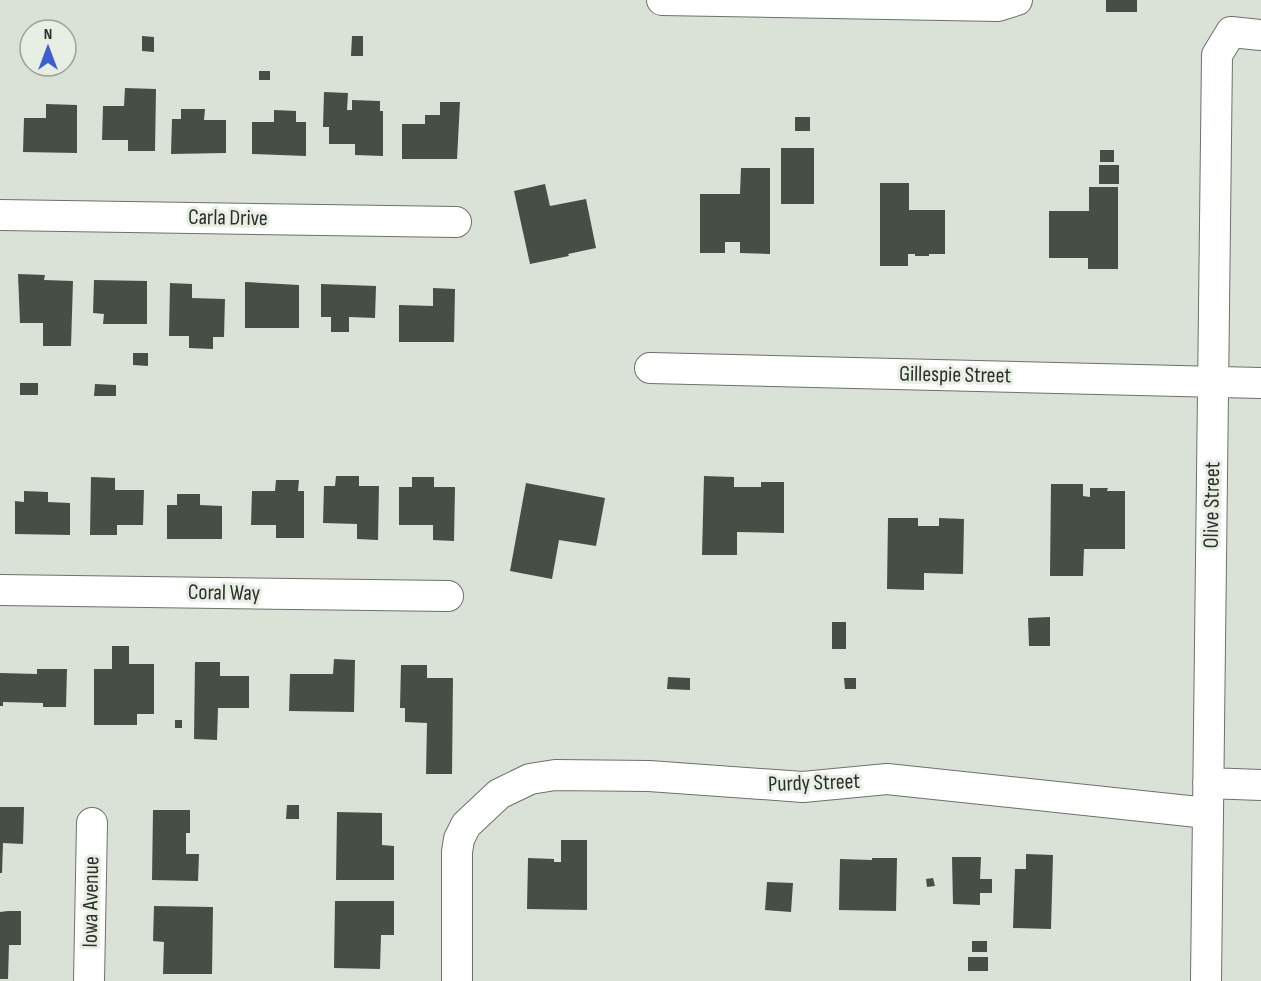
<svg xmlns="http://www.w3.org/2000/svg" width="1261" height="981" font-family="'Sofia Sans Condensed',sans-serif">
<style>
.building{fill:#474e45}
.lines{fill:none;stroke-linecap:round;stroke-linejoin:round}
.minor-casing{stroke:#6b7269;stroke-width:32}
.minor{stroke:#fff;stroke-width:30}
.labels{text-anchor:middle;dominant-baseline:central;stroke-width:6;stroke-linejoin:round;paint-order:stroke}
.street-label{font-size:22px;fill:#2c2f2b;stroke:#e7efe4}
</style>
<rect width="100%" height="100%" fill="#dae1d7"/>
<path class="building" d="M1106,0h31v12h-31z
M142,36l12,1v15l-12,-1z
M352,36h11v20h-12z
M27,37h3v12h-3z
M259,71h11v9h-11z
M125,88l31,1 -1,62h-27v-11h-26l1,-34h21z
M324,92l24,1 -1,17h5v-10l28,1v10h3v45l-28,-1v-11h-26v-17h-6z
M440,102h20l-3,57h-55v-35h23v-9h15z
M46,104l31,1v48l-54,-1 1,-34h22z
M181,109h24l-1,11h22v33l-55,1 1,-35h9z
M274,110l22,1v11h10v34l-54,-2v-32h22z
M795,117h15v14h-15z
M781,148h33v56h-33z
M1100,150h14v12h-14z
M1099,165h20v19h-20z
M741,168h29v86l-30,-1v-11h-15v11h-25v-59h40z
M880,183h29v27h36v44h-16v2h-14v-2h-7v12h-28z
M545,184l5,22 36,-7 10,49 -28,6 1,2 -39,8 -16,-73z
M1089,187h29v82h-30v-11h-39v-47h40z
M18,274l27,1 -1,5 29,1 -2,65h-28v-23h-23z
M94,280l53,1v43h-44l1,-10 -11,-1z
M245,282l54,3v43h-54z
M170,283l22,1v14l33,1 -1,38h-11v12l-24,-1v-12h-20z
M321,284l55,2 -1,32 -26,-1v15h-18v-15h-10z
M433,288l22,1 -1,53h-55v-37l34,1z
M133,353h15v13l-15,-1z
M20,383h18v12h-18z
M95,384l21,1v11h-22z
M336,476h23v10h20l-1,54 -21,-1v-15l-34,-1 1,-37h11z
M704,476l30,1v10h27v-5h23v51l-47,-1v23h-35z
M91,477l24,1v12h29l-1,35h-26v10h-27z
M412,477h22v10h21l-1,54 -21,-1v-15h-34v-38h13z
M276,480h23l-1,11h6v47h-28v-13h-25l1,-34h23z
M526,483l79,15 -9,48 -37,-6 -7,39 -42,-8z
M1051,484h32v12l7,1v-9h18l-1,3h18v58h-41l-1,27h-33z
M24,491l24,1v10l22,1v32l-55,-1v-33l9,1z
M177,494h23v11l22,1v33h-55v-34h10z
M888,518h30v8h21v-8l25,1 -1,55 -39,-1v17l-37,-1z
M1050,617v29h-21l-1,-28z
M832,622h14v27h-14z
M112,646h17v18h25v50h-17v11h-43v-56h18z
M334,659l21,1 -1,52 -65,-1 1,-37h43z
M195,662h25v14h29v32h-31l-1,32 -23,-1z
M401,665h26v13h26l-1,96h-26l1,-51 -22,-1v-14h-5z
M37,669h30l-1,38h-23v-4l-40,-1v4h-3v-33l37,1z
M668,677l22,1v12l-23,-1z
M844,678h12v11h-11z
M175,720h7v8h-7z
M287,805h12v14h-13z
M0,807h24l-1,37 -20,-1 -1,30h-2z
M153,810h37v23h-4v21h13l-1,27 -46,-1z
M337,812l45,1v32l12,1v34h-58z
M561,840h26v70l-60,-1 1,-51 26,1v3h7z
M1026,854l27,1 -2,74 -38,-1 2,-59h11z
M952,857h29l-1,22h12v14h-12v12l-27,-1z
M872,858h25l-1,53 -57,-1 1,-51 32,1z
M933,878l2,8 -8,1 -1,-8z
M767,882l26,1 -2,29 -26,-2z
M335,901h59v34h-13l-1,34 -46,-1z
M154,906l59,1 -1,67h-49l1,-32 -11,-1z
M8,911h13v34h-12l-1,34h-8v-67z
M972,941h15v11h-15z
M968,957h20v14h-20z"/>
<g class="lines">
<defs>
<path id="minor" d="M662,0l336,6 19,-6
M0,215l456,7
M650,368l611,15
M0,590l448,6
M1208,783l53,2
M89,981l3,-158
M457,981v-129l2,-13 7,-14 33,-31 31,-15 25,-4 94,1 154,11 84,-8 320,34
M1206,981l11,-926 14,-23 30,3"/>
</defs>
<use href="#minor" class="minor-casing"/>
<use href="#minor" class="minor"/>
</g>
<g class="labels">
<g class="street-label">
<text transform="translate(228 218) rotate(1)">Carla Drive</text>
<text transform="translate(955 375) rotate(1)">Gillespie Street</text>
<text transform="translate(1212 505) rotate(-89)">Olive Street</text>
<text transform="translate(224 593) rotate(1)">Coral Way</text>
<text transform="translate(814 783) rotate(-2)">Purdy Street</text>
<text transform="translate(91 902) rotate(-89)">Iowa Avenue</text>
</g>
</g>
<g transform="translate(48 48)"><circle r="28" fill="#e7efe4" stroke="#9ca29a" stroke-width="1.5"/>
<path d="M0-4.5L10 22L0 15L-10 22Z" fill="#3d5ed0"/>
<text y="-9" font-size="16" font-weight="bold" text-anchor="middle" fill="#2c2f2b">N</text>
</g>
</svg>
